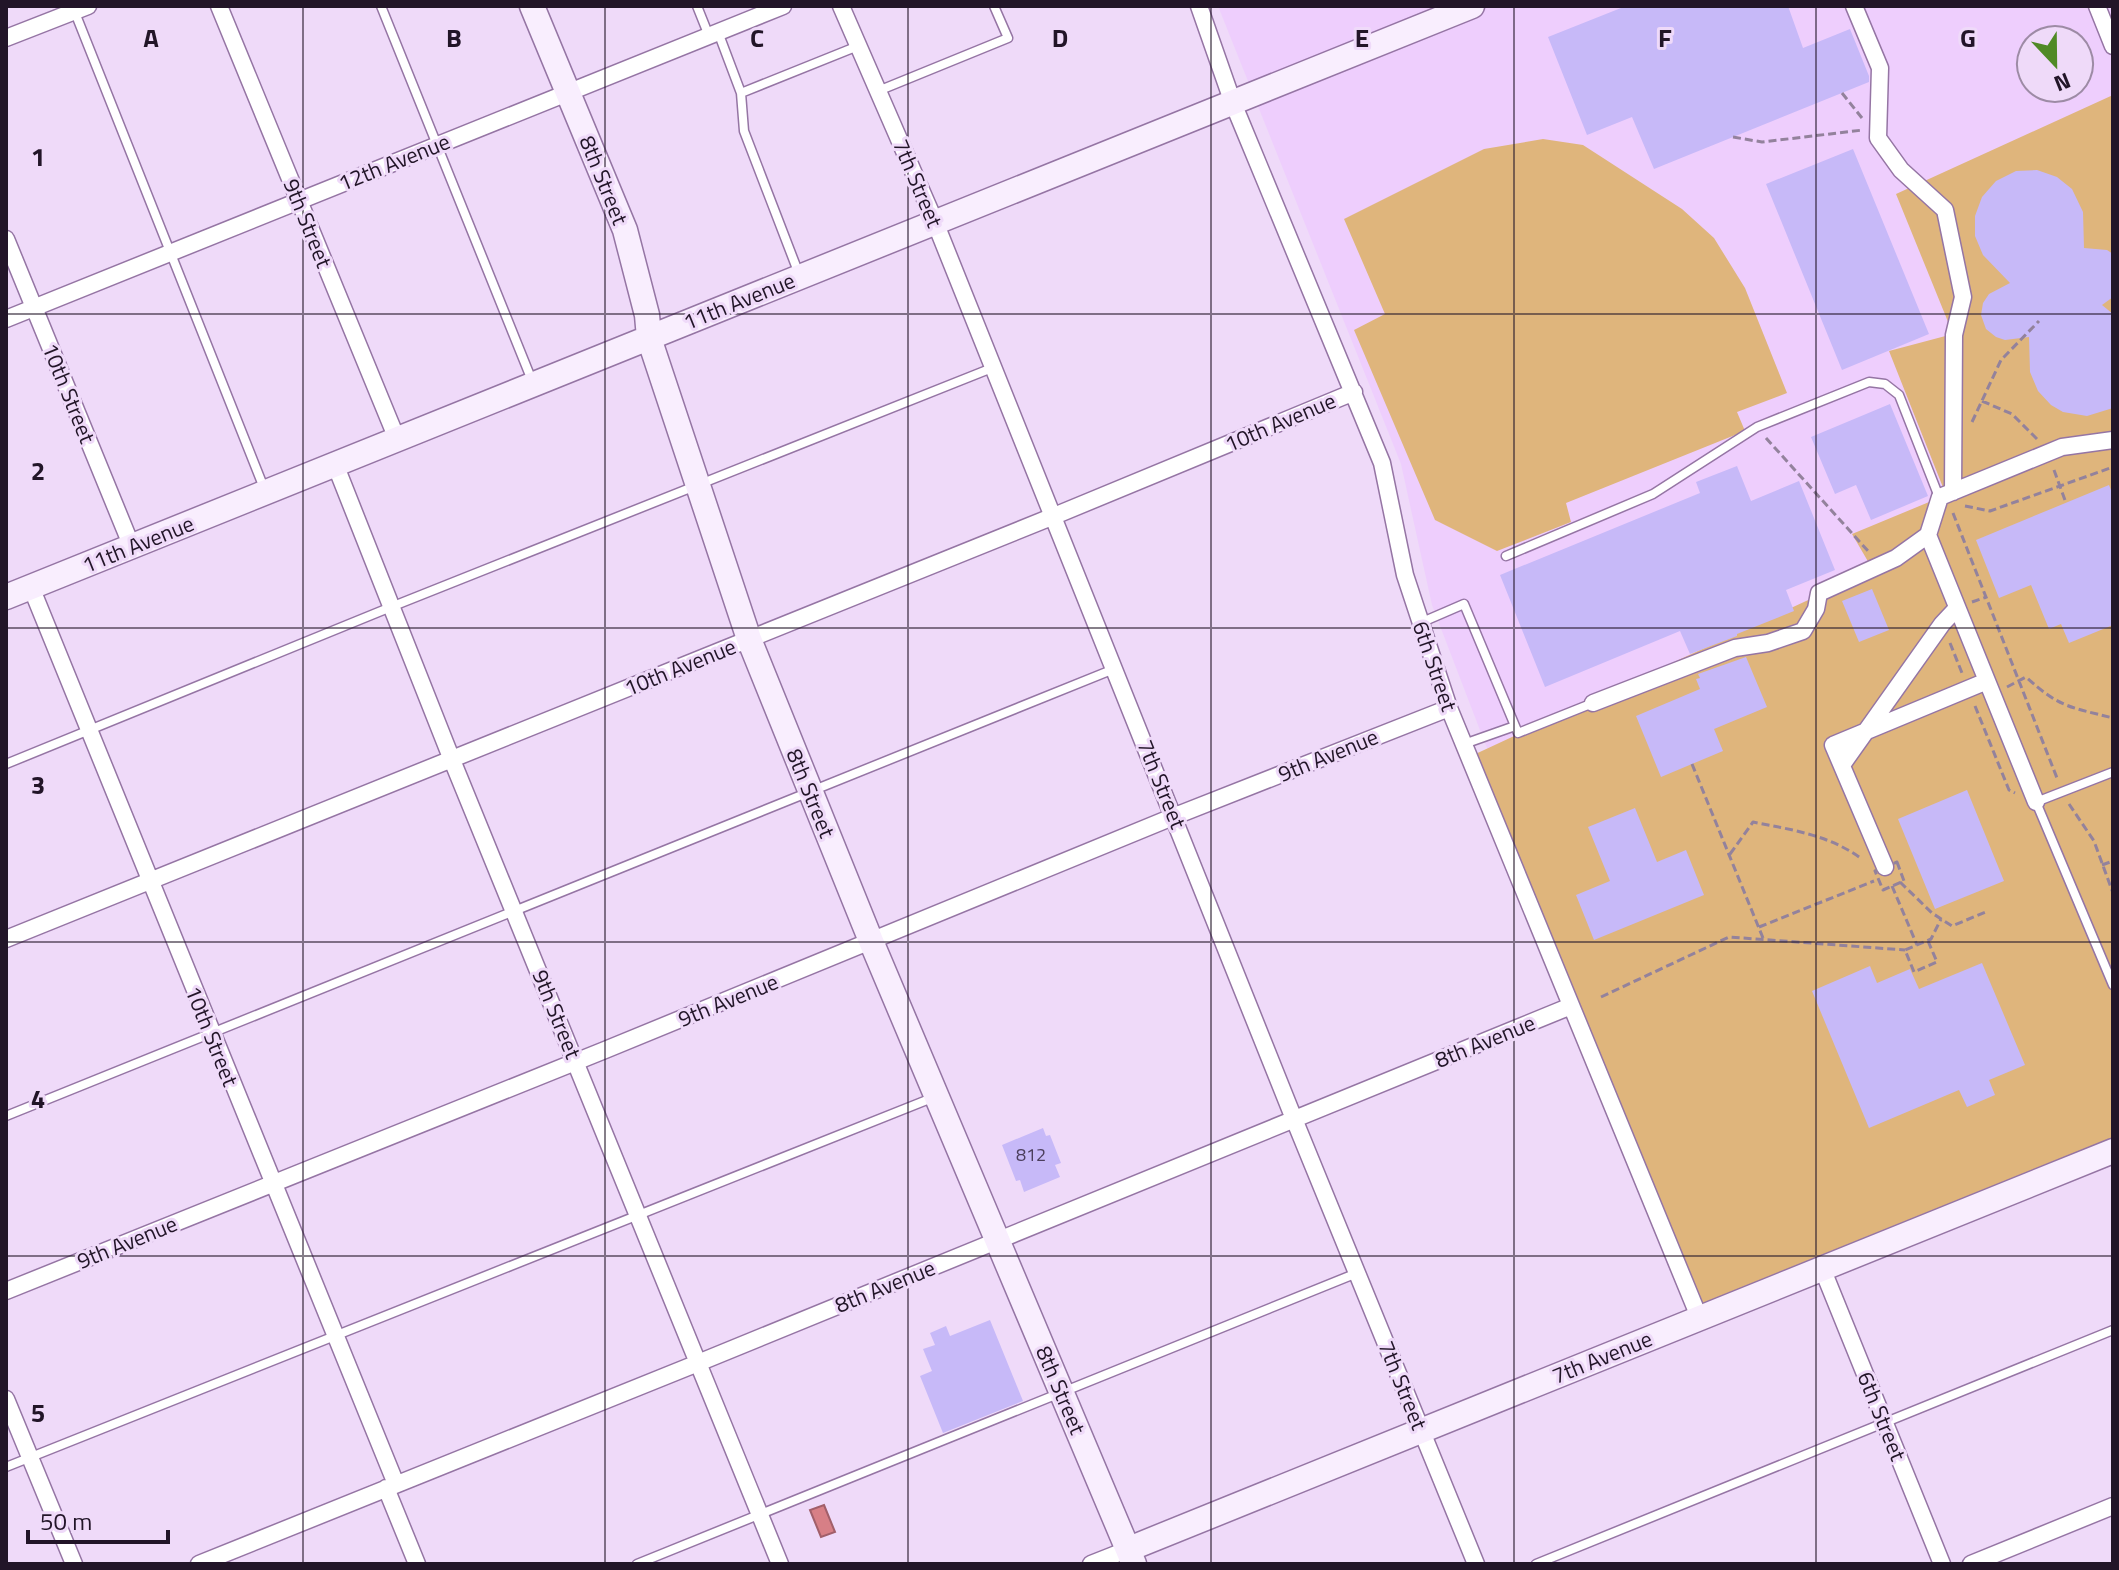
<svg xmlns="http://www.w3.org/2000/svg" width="2119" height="1570" font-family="'Titillium Web',sans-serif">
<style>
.built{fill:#eecefd;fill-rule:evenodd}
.green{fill:#dfb57c}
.water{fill:#d77f86;stroke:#a15f6a;stroke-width:2}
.building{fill:#c7b9f8}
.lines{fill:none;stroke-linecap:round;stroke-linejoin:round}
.lane-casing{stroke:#9575a4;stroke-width:11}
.street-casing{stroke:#9575a4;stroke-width:19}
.secondary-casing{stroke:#9575a4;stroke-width:27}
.path{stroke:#93829c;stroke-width:3;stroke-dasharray:8 4;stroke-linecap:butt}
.lane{stroke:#fff;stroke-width:8}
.street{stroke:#fff;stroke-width:16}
.secondary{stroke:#f9eefe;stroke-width:24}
.grid{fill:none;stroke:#221528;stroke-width:2;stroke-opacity:0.55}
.labels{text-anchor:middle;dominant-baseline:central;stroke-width:6;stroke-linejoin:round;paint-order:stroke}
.number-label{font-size:18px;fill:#4b3e5c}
.street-label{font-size:22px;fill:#221528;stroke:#efdaf9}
.grid-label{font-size:26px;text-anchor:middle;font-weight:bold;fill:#221528;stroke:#efdaf9;stroke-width:6;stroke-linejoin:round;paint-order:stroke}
</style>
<rect width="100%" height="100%" fill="#efdaf9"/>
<path class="built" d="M1218,6h895v1125l-532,-159 -98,-234 -51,-133 -31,-141zM2031,40h48v48h-48z"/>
<path class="green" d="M2113,95v1057l-414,165 -230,-560 404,-187 -21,-36 94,-39 -57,-144 64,-17 -57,-140z
M1543,139l40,6 99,64 32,29 31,50 42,105 -50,19 8,19 -179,72 5,19 -74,29 -62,-31 -81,-190 31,-16 -41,-95 140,-70z"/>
<path class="water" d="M824,1505l11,27 -14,5 -11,-27z"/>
<path class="building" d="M1626,6h162l15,42 47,-19 19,47v6l-215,87 -22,-52 -45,18 -39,-98z
M1853,149l76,185 -87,36 -76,-186z
M2037,170l20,7 15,12 11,23 1,36 23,2 6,4v43l-11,8 11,9v94l-26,8 -24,-4 -12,-7 -13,-14 -8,-19 -1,-35 -24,3 -9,-3 -10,-8 -5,-14 2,-12 6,-9 21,-11 -27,-28 -8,-19v-20l7,-19 14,-16 20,-10z
M1890,404l38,92 -57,24 -15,-35 -21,9 -24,-57z
M1737,466l14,35 48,-20 36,89 -49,20 8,21 -57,23v2l-47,18 -10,-23 -135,56 -45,-112 200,-82 -4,-11z
M2109,485l4,10v130l-44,18 -8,-19 -12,5 -18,-44 -32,13 -23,-58z
M1872,589l17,41 -30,12 -17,-41z
M1746,657l21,50 -53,22 9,22 -62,26 -25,-61 64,-27 -4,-10 4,-1 -2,-4z
M1967,790l37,91 -69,28 -37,-90z
M1635,808l22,54 29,-12 18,45 -110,45 -18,-45 34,-14 -22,-54z
M1982,963l43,102 -36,15 6,15 -28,12 -8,-17 -90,38 -57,-137 58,-25 7,17 33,-14 9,20z
M1043,1128l3,8 4,-1 11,28 -6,2 5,12 -36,15 -4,-12 -4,1 -14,-36z
M990,1320l33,81 -80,32 -23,-57 12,-5 -9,-22 12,-4 -5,-12 16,-7 4,10z"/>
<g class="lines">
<defs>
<path id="lane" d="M381,6l152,377
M697,6l12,30
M74,10l190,478
M718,32l23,61 117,-47
M878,91l130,-53 -14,-32
M741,93l3,38 55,143
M1506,556l147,-62 104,-67 112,-45 16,2 14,11 40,102
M1420,623l44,-19 54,129 75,-30
M1464,744l51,-18
M6,764l385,-157 601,-239
M2113,772l-77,30 77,183
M6,1116l1108,-447
M6,1467l926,-369
M637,1564l720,-291
M1536,1564l577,-234"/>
<path id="street" d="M219,6l178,433
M841,6l94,216 359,897 182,445
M1199,6l34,97 149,360 23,112 44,133 250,609
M1854,6l26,62 -2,70 23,32 44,40 18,87 -9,38 -1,157
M2097,6l16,40
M6,38l82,-32
M6,239l126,308
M6,319l777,-313
M335,464l117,296 328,804
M1928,535l108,267
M31,587l365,897
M1593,703l142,-55 33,-5 35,-12 13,-22 3,-16 77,-35 32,-23 12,-38 122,-50 51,-7
M1842,765l100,-141 15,-16
M1885,867l-52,-122 154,-64
M6,939l1048,-423 300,-124
M1822,1268l120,296
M6,1291l599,-241 570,-234 274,-108
M6,1399l68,165
M386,1488l31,76
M199,1564l499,-201 873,-357
M1091,1564l38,-15
M1971,1564l142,-58"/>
<path id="secondary" d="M532,6l93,224 22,85 2,23 100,301 122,302 263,623
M6,597l1466,-591
M1129,1549l984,-398"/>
</defs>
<use href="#lane" class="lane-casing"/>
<use href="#street" class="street-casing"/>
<use href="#secondary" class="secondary-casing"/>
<path class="path" d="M1842,93l20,25
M1733,137l29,5 101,-12
M1982,401l30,13 25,25
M1972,422l29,-62 38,-39
M1766,438l102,113
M2054,470l12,33
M1965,506l25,5 123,-44
M1953,513l104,265
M1972,602l14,-5
M1950,643l12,30
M2007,687l19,-10c34,31 44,30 87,41
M1975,706l34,84 6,3
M1692,764l71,174
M2069,804l25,37 19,52
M1730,854l23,-32c40,8 76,13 109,37
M1897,862l7,19 -21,9 -8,-19z
M2102,865l11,-4
M1900,882l32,31 20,13 36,-15
M1892,886l25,59
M1759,927l115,-46
M1928,941l9,21 -23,10 -9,-22 26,-11 10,-20
M1601,997l128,-60 176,13"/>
<use href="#lane" class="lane"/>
<use href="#street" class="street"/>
<use href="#secondary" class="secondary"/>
</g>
<path class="grid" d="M303,6v1558M605,6v1558M908,6v1558M1211,6v1558M1514,6v1558M1816,6v1558M6,314h2107M6,628h2107M6,942h2107M6,1256h2107"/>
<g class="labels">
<g class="number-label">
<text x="1031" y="1154">812</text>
</g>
<g class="street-label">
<text transform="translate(394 162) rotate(-22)">12th Avenue</text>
<text transform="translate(604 180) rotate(68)">8th Street</text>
<text transform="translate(918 183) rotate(67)">7th Street</text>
<text transform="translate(308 223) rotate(68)">9th Street</text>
<text transform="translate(739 301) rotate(-22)">11th Avenue</text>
<text transform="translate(69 393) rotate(68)">10th Street</text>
<text transform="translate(1280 422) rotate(-23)">10th Avenue</text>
<text transform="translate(138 544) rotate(-22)">11th Avenue</text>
<text transform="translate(1435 666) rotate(71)">6th Street</text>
<text transform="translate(680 667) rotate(-22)">10th Avenue</text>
<text transform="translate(1328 755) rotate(-22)">9th Avenue</text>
<text transform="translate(1162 784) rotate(68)">7th Street</text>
<text transform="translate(811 793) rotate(68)">8th Street</text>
<text transform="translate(728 1000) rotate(-22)">9th Avenue</text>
<text transform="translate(557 1014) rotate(68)">9th Street</text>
<text transform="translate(212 1036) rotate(68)">10th Street</text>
<text transform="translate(1485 1041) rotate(-22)">8th Avenue</text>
<text transform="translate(127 1242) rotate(-22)">9th Avenue</text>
<text transform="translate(885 1286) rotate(-22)">8th Avenue</text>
<text transform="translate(1602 1357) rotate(-22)">7th Avenue</text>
<text transform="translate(1403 1385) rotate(68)">7th Street</text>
<text transform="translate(1061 1390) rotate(67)">8th Street</text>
<text transform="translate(1882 1416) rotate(68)">6th Street</text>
</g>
</g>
<g class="grid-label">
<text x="151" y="47">A</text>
<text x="454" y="47">B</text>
<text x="757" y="47">C</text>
<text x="1060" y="47">D</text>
<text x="1362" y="47">E</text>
<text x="1665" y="47">F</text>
<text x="1968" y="47">G</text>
<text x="38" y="166">1</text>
<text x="38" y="480">2</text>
<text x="38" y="794">3</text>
<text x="38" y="1108">4</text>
<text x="38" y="1422">5</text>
</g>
<rect width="2119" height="1570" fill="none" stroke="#221528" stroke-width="16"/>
<g transform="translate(2055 64) rotate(158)"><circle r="38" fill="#efdaf9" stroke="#9d8ba5" stroke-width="2"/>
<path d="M0-6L14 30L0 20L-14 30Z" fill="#508a26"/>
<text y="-12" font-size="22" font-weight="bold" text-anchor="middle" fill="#221528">N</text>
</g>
<path d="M28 1530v12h140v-12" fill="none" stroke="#221528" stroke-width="4"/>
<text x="40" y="1530" font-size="24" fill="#221528" stroke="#efdaf9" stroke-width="6" paint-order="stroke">50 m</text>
</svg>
